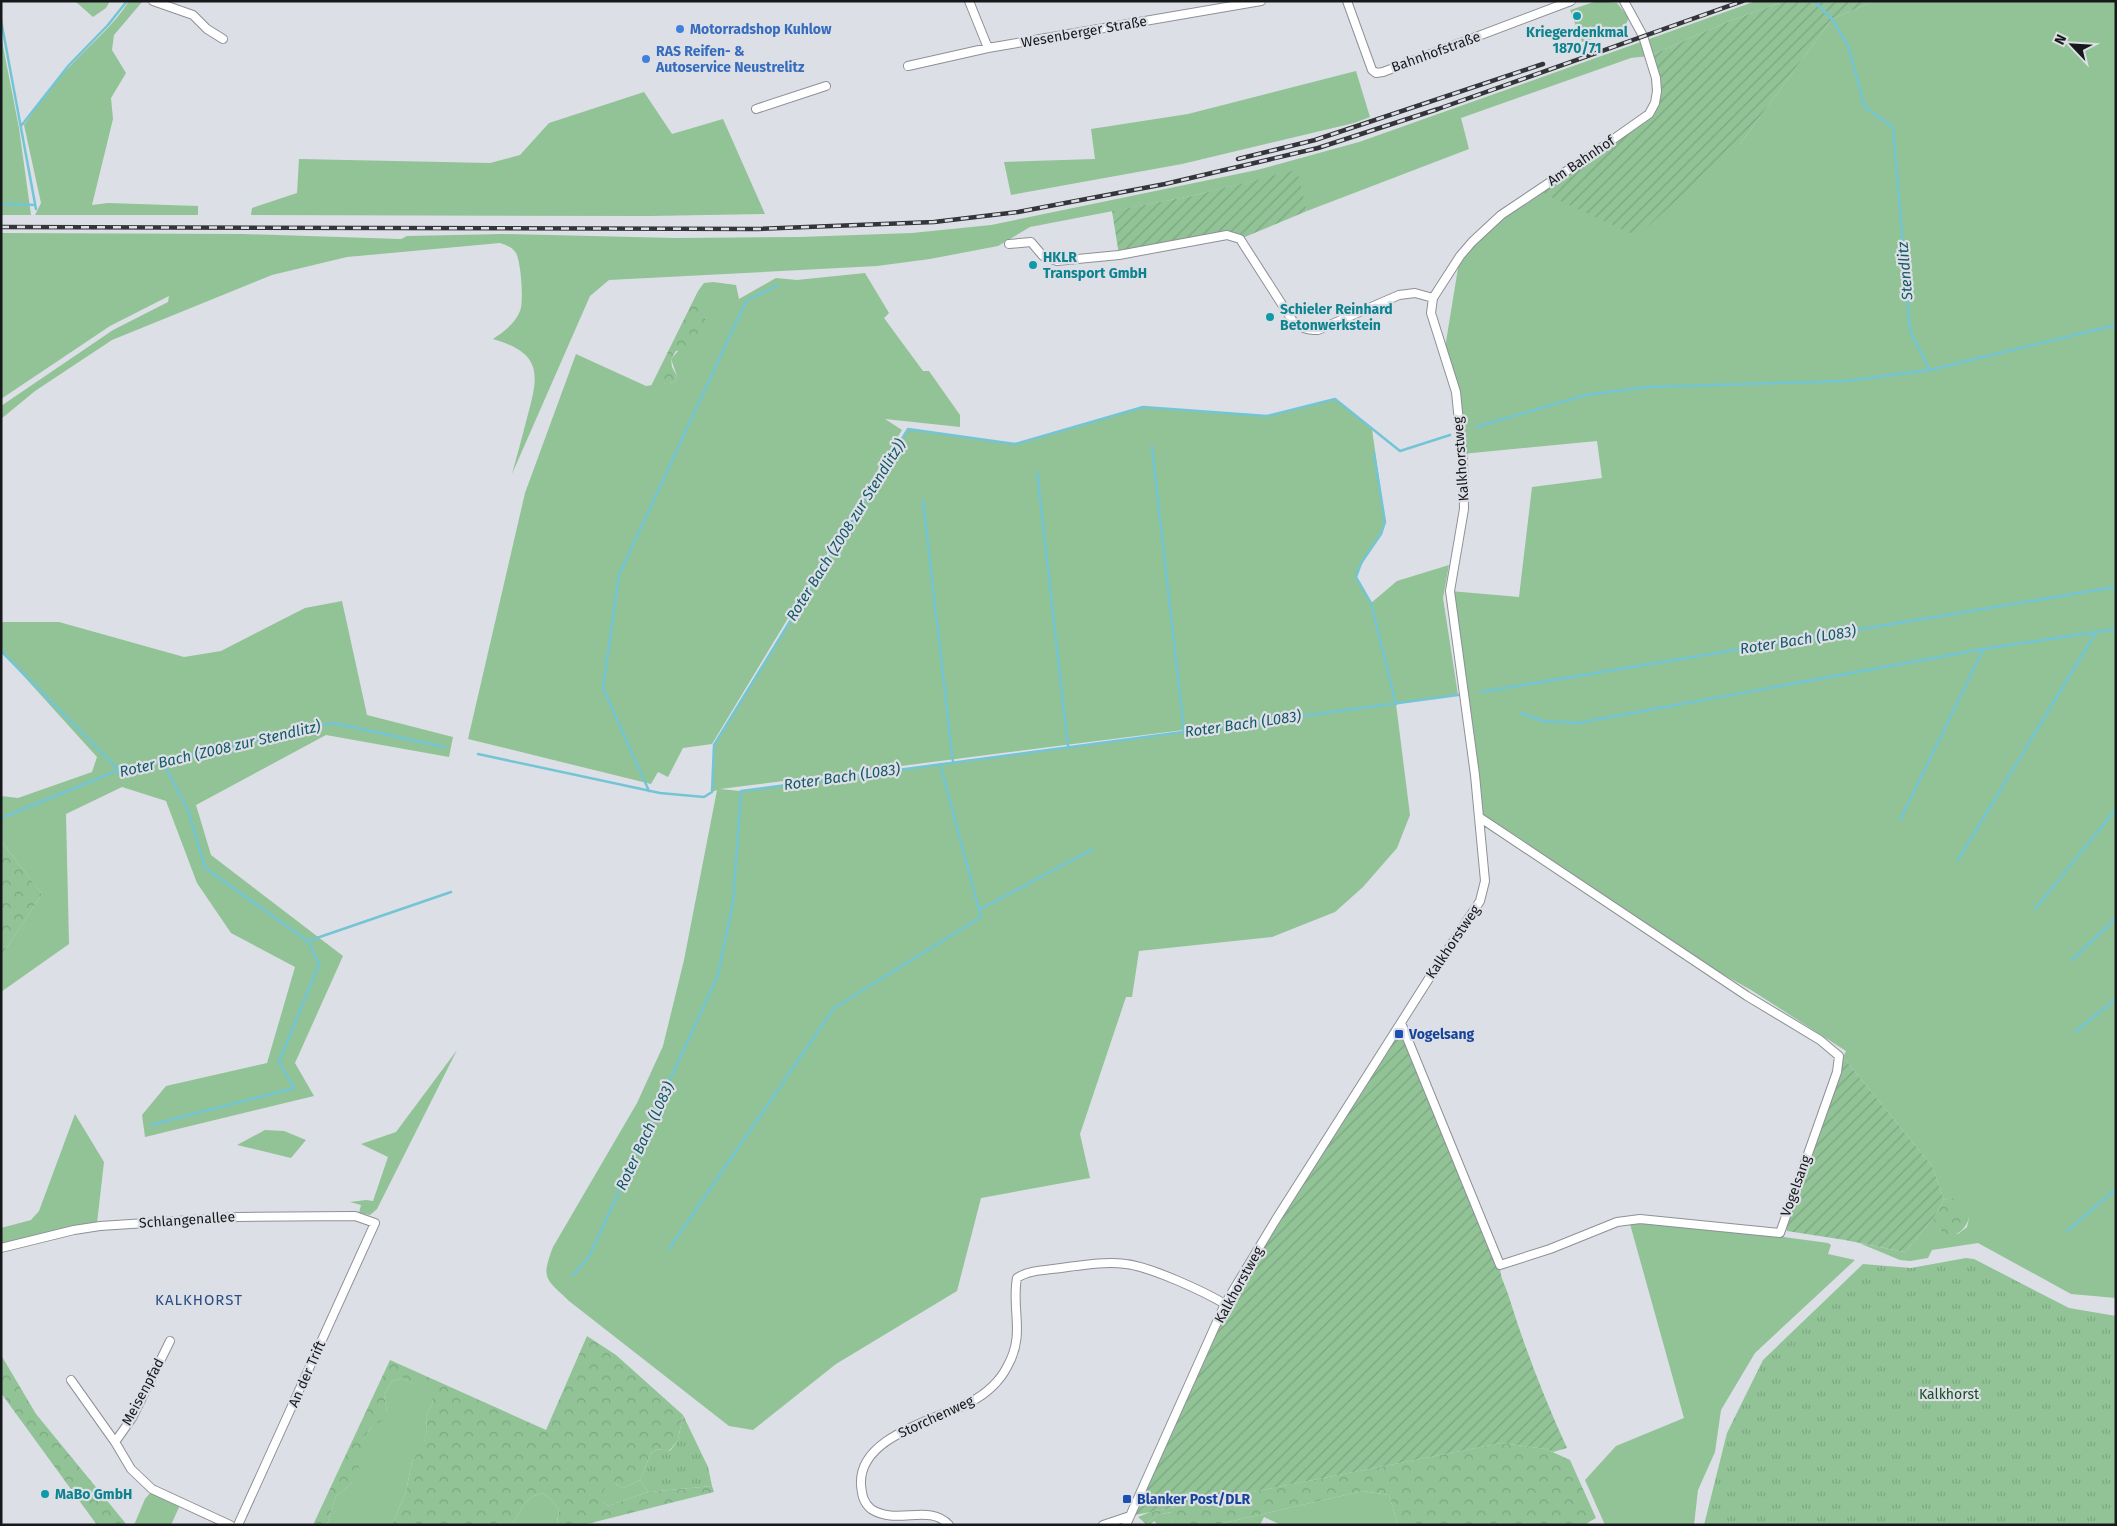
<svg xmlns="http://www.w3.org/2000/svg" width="2117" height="1526" font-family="'Fira Sans',sans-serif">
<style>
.grass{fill:#91c396;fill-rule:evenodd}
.forest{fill:url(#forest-crowns)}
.park{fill:url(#park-tufts)}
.garden{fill:url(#garden-furrows)}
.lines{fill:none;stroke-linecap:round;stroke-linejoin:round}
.stream{stroke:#73c5d5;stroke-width:2.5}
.street-casing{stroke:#8e9097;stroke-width:10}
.street{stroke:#fff;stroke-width:8}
.rail-casing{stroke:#343538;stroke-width:4.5}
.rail{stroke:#dcdfe6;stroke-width:2.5;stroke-dasharray:8;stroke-linecap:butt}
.culture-dot{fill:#0f9aa8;stroke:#dcdfe6;stroke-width:2}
.shop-dot{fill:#3f7fe0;stroke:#dcdfe6;stroke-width:2}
.transit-dot{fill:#1a4fb4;stroke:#dcdfe6;stroke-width:2}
.labels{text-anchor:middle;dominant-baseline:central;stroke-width:4.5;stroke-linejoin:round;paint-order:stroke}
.shop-label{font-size:14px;font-weight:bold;fill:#366cbe;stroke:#dcdfe6;text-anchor:start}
.street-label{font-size:14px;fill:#17181a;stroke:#dcdfe6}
.culture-label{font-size:14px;font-weight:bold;fill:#0d838f;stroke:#dcdfe6;text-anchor:start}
.transit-label{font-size:14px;font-weight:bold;fill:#164399;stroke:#dcdfe6;text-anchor:start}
.park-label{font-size:14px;fill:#184e23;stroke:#dcdfe6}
.water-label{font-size:15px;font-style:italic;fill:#145966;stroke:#dcdfe6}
.neighbourhood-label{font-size:15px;letter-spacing:1px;fill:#2b4e85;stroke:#dcdfe6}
</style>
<defs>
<pattern id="forest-crowns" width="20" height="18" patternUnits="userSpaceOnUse" patternTransform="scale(1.25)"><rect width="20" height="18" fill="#91c396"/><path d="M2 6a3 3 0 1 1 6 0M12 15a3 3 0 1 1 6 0" fill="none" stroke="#7ca781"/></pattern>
<pattern id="park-tufts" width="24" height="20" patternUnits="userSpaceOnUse" patternTransform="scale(1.25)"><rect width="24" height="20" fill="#91c396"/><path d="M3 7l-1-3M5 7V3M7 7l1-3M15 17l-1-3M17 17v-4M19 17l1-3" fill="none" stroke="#7ca781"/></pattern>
<pattern id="garden-furrows" width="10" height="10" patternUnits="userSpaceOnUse" patternTransform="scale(1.25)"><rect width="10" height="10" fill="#91c396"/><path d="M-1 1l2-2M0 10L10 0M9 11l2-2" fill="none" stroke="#7ca781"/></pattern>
</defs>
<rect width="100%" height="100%" fill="#dcdfe6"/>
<path class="grass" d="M75,1h35l-4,7 -13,9z
M129,1l13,1 -28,33 -2,15 14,23 -15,25 2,21 -21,86 16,-2 90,3v9h-163l6,-12 -17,-78c14,-21 30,-42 48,-61 19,-20 42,-39 57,-63z
M1597,1l20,2 12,15 -6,12 -41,12 -12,-32z
M1756,1h29l-60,22 -76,33 -18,2 -170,60 8,31 -162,62 -11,-40 -105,25 -161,31 -32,19 -68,13 -53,7 -268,14 -19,16 -78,178c5,-18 10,-37 15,-56 12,-44 16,-64 -34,-79 10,-7 22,-15 27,-28 4,-9 1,-49 -4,-58 -4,-6 -10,-8 -16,-10l-153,14 -75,18 -160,65 -77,51 -34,28v-13l112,-76 55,-28 1,-6 -59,30 -109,73v-166l242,1 158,5 6,-3 96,-2 173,4 123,-1 113,-4 79,-8 266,-55 102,-28z
M1874,1h242v1297l-45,-4 -93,-51 -46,7 -4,8 -18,3 -10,-1 -41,-17 46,9 28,-33 7,12 18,3 9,-7 2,-9 -20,-20 -5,2 -12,-34 -89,-109 3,-6 -95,-61 -73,-41 -199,-132 -29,-226 69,6 13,-110 70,-9 -5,-37 -135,13 -6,-62 -12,-38 16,-98 12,-14 68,-53 200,-45 92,-125z
M1,36l18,92 12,87h-30z
M1356,71l14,46 -16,6 -172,41 -171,31 -7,-33 91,-3 -4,-30 97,-15z
M644,92l28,42 51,-15 42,95 -116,2 -398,-1 1,-7 45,-15 2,-34 191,4 30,-8 29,-32z
M865,273l24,40 -5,5 39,53h6l31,44v12l-75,-8 17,11 -190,314 -29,4 -15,29 -10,-5 -7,12 -183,-45 57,-246 51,-139 70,32 29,-4 2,-6 -6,-17 35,-40 -7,-18 -1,-10 6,-8 9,-1 23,3 3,14 37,-21 21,2z
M1335,399l37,30 13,93c-7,19 -21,35 -29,55l15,26 26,-22 52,-16 -6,33 15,97 -62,9 14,111 -13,33 -34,39 -28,25 -63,25 -133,14 -7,46h-6l-46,137 10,44 -109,20 -24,93 -121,73 -83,66 -24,-4 -160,-125c-24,-23 -28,-22 -16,-54l84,-144 26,-57 21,-86 33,-170 -5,2 2,-47 194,-316 107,15 128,-37 124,9zM1247,723l-506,68 -21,-2 527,-67z
M342,601l25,114 86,22 -4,20 -123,-22 -130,70 15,50 132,101 -48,107 19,33 -169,41 -3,-22 24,-29 101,-23 28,-96 -64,-34 -34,-50 -31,-82 -44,-14 -56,27 3,130 -68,48v-36l41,-62 -41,-53v-45l17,2 74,-26 5,-15 -96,-106v-29h58l125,35 37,-6 84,-43z
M457,1050l-80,159 -7,6 -11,-2 2,-8 -11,-3 16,-2 7,1 15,-44 -27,-13 35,-12z
M75,1114l29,48 -7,61 -71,15 -25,7v-17l30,-8 8,-9z
M265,1130l19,1 22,9 -15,18 -54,-13z
M1640,1223l90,7 98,13 3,2 -3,9 27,6 -100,93 -34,57 -6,42 -17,38 -4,35h-89l-20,-45 31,-34 68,-28 -54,-194z
M402,1378l30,14 1,10 -7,15 1,13 -3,13 -12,19 -6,29 -14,34h-65l9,-29 15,-12 13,-45 7,-12 16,-16 -3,-16 8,-14z
M640,1480l8,12 -40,14 -5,-4v-10l5,-9h6l9,5z
M1363,1491l26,4 9,30h-117l-17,-8 -4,8h-45z
M151,1492l29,13 -9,20h-37l11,-26z
M542,1493l9,6 8,11 -2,12 2,3h-47c11,-15 9,-26 30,-32z
M1172,1512l1,13h-15l-4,-4 -4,4 -4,-1 11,-9z"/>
<path class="forest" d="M698,291c1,11 11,31 9,39 -2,6 -6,12 -9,18l-22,3 -5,8 1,8 5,9 -2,6 -24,4z
M1,841l41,53 -41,62z
M1949,1198l7,1 13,19c-3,11 -15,23 -27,14 -4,-2 -7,-8 -9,-13l11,-19z
M587,1336l29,19 67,60 -5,25 -9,11 -11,-2 -7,4 -11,27 -17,8 -9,-5 -6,1 -5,8v10l5,4 40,-14 64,-6 2,6 -131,33h-24l-2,-3 2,-12 -8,-11 -9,-6c-21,6 -19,17 -30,32h-120l14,-34 6,-29 12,-20 3,-12 -1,-13 7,-15 -2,-10 -29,-14 -10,3 -8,14 3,16 -3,9 -13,7 -7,12 2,13 -15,32 -15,12 -9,29h-14l77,-165 156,70z
M1,1355l35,59 91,111h-30l-96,-132z
M1501,1443l45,6 24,11 26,58 -12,7h-186l-9,-30 -26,-4 -148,34h-42l-2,-13 -14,3 -11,9 -8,-7 12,-5z"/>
<path class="park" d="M1966,1258l8,1 95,49 47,8v209h-412l23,-92 36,-73 100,-96 48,4z
M683,1415l25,52 4,19 -64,6 -8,-12 11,-27 7,-4 12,2 8,-11z"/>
<path class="garden" d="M1785,1h89l-42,18 -92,125 -103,92 -92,-42 -5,-5 109,-75 8,-23 -8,-35 76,-33z
M1297,170l10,41 -67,28 -7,-4 -114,20 -7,-44 79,-15z
M1401,1023l99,242c0,13 4,17 8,29 16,52 36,104 59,154l-14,4 -7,-3 -45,-6 -371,73 95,-212z
M1843,1057l89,109 12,34 -11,19 -28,33 -60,-12 -58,-9 -1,-6z"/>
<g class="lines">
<path class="stream" d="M1816,3l16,16 16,27 17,61 28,20 17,204 20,39
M1,20l35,189
M21,126l48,-61 39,-40 19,-24
M1,154v-1
M1,204l34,1
M1476,427l110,-32 62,-8 198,-6 84,-11 186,-45
M1152,447l32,284
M1374,453l11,69 -4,12 -20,29 -5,14 15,26 25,101
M1037,472l31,274
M923,500l30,262
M1,651l118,119
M1481,692l635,-105
M1521,713l22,8 34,2 406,-74 133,-20
M478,754l182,39 44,4 8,-5 2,-47 194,-316 107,15 128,-37 124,9 68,-17 65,52 50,-16
M162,761l26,49 17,58 103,73 143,-49
M649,791l-46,-103 16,-113 127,-274 32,-16
M1,818l118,-48 214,-47 112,24
M1900,820l83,-170
M1958,860l138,-228
M2035,909l81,-100
M979,910l114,-61
M2072,960l44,-42
M2075,1032l41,-33
M151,1125l143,-37 -15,-26 40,-98 -11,-23
M2067,1231l49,-42
M669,1249l165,-241 147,-91 -41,-153
M573,1275l16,-18 129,-282 15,-73 8,-111 717,-96"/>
<defs>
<path id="street" d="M153,1l40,14 14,14 16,10
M969,1l19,47
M1347,1l25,69 4,3 7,-1 188,-71
M908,66l80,-18 273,-47
M756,109l70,-23
M1009,244l22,-2 12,14 14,5 62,-6 108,-20 13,4 52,81c9,8 14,10 26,10l81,-35 16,-2 18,5
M1401,1023l99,242 50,-16 67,-27 23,-3 140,14 57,-161 2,-16 -19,-16 -73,-44 -268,-179
M1,1248l73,-18 26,-4 138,-9 117,-1 20,7 -137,302
M71,1380l44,62 16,27 21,20 78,36
M115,1442l17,-24 38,-77
M949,1525c-20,-22 -52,1 -78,-16 -8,-7 -9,-14 -10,-24 -3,-50 78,-65 111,-84 14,-7 28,-20 35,-34 19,-33 4,-57 10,-89 12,-8 30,-8 44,-10 22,-3 44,-7 65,-4 25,3 77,27 99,40
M1103,1525l27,-9
M1126,1525l99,-221 50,-83 153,-241 52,-79 5,-20 -10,-106 -25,-184 14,-82 -1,-48 -7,-69 -25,-79 2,-15 27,-42 12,-14 29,-27 94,-63 54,-38 6,-11 2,-12 -1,-13 -13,-42 -19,-35"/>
</defs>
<use href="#street" class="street-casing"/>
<use href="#street" class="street"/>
<defs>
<path id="rail" d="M1238,159l77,-19 228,-76
M1,227l757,2 176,-7 84,-10 147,-28 153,-36 120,-39 305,-108"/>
</defs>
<use href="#rail" class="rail-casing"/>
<use href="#rail" class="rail"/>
</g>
<g class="culture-dot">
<circle cx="1577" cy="16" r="5"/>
<circle cx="1033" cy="265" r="5"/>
<circle cx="1270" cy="317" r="5"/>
<circle cx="45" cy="1494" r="5"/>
</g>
<g class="shop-dot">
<circle cx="680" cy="29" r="5"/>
<circle cx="646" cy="59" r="5"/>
</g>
<g class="transit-dot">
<rect x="1394" y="1029" width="10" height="10" rx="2.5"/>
<rect x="1122" y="1494" width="10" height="10" rx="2.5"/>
</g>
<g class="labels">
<g class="shop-label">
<text x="690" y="29">Motorradshop Kuhlow</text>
<text x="656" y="51">RAS Reifen- &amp;<tspan x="656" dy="16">Autoservice Neustrelitz</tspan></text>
</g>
<g class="street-label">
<text transform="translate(1084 32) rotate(-10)">Wesenberger Straße</text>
<text transform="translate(1436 52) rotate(-20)">Bahnhofstraße</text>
<text transform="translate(1581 161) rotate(-34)">Am Bahnhof</text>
<text transform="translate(1461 459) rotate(-94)">Kalkhorstweg</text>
<text transform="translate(1453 942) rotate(-56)">Kalkhorstweg</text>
<text transform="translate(1796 1186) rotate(-70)">Vogelsang</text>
<text transform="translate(187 1220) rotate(-4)">Schlangenallee</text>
<text transform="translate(1239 1285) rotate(-61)">Kalkhorstweg</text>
<text transform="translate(307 1374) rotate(-66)">An der Trift</text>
<text transform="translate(143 1392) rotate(-62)">Meisenpfad</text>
<text transform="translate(936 1417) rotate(-25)">Storchenweg</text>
</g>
<g class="culture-label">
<text x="1577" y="32" text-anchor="middle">Kriegerdenkmal<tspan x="1577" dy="16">1870/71</tspan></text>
<text x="1043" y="257">HKLR<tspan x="1043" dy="16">Transport GmbH</tspan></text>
<text x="1280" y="309">Schieler Reinhard<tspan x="1280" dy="16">Betonwerkstein</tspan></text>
<text x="55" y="1494">MaBo GmbH</text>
</g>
<g class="transit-label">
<text x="1409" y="1034">Vogelsang</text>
<text x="1137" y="1499">Blanker Post/DLR</text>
</g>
<g class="park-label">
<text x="1949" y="1394">Kalkhorst</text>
</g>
<g class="water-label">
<text transform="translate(1905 271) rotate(-95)">Stendlitz</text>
<text transform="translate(846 530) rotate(-58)">Roter Bach (Z008 zur Stendlitz))</text>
<text transform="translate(1798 640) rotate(-9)">Roter Bach (L083)</text>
<text transform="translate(1243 724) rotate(-8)">Roter Bach (L083)</text>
<text transform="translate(220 749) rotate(-13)">Roter Bach (Z008 zur Stendlitz)</text>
<text transform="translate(842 777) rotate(-8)">Roter Bach (L083)</text>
<text transform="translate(645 1136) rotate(-65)">Roter Bach (L083)</text>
</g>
<g class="neighbourhood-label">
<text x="199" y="1300">KALKHORST</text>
</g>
</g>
<rect width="2117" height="1526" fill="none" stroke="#17181a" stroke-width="5"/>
<g transform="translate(2072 45) rotate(295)" stroke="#dcdfe6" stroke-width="4" paint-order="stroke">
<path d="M0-4L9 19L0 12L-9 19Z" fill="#17181a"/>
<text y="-8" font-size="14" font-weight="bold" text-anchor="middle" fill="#17181a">N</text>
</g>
</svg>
